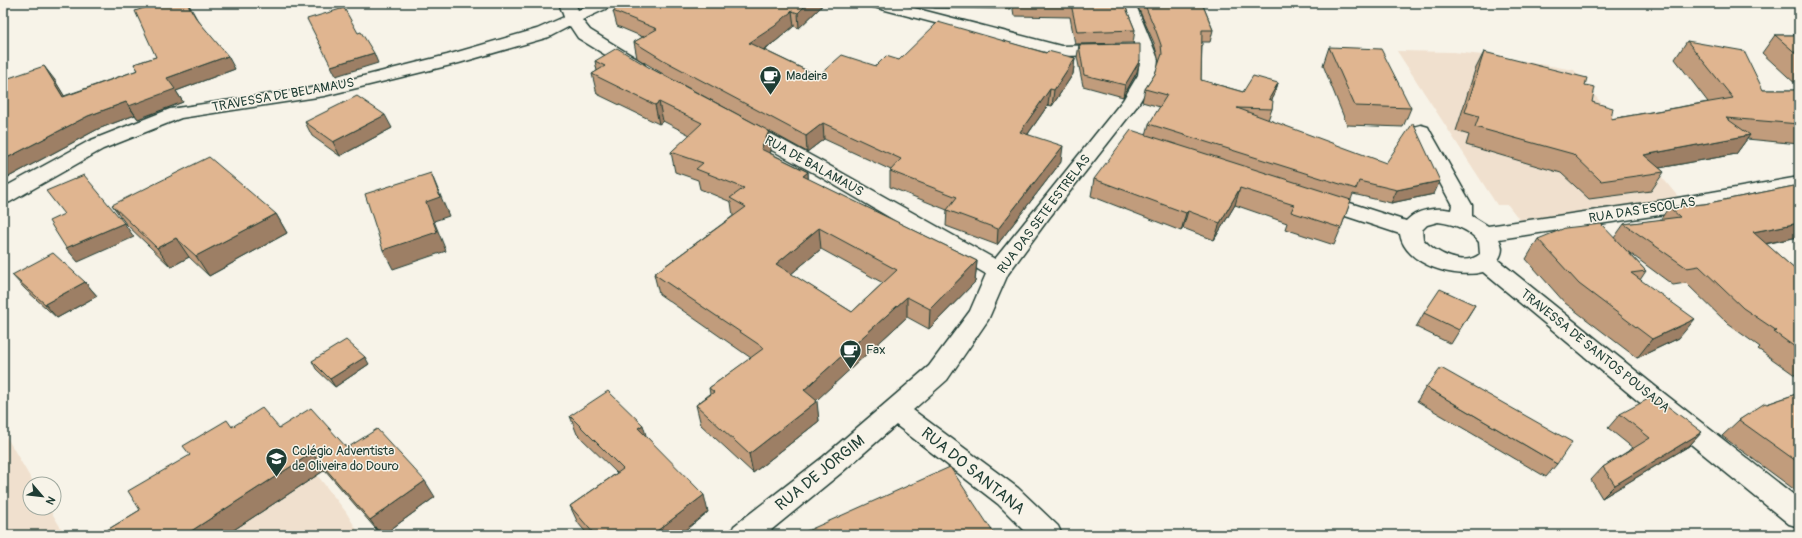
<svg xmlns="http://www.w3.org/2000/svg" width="1802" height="538" font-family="Pangolin,sans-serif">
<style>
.built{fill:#f0e0ce}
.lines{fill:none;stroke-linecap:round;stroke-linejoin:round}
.minor-casing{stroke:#1f3d34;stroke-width:3}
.minor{fill:#f7f3e8;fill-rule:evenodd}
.wall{fill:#c19c7c;stroke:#1f3d34;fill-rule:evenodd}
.shaded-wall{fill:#9d7f65;stroke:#1f3d34}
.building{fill:#e0b590;stroke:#1f3d34;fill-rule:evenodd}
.labels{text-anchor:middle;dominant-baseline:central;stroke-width:3;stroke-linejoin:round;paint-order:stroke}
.poi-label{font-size:13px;fill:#1f3d34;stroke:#f7f3e8;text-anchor:start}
.street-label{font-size:13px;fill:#1f3d34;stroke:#f7f3e8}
.near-street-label{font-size:16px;fill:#1f3d34;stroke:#f7f3e8}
</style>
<rect width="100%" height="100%" fill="#f7f3e8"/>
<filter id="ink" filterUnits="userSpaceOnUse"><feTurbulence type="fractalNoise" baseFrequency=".025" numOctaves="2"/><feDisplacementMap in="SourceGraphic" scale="8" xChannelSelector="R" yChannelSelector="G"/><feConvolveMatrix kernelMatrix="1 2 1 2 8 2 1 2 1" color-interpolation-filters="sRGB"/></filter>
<g filter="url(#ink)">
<path class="built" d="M1397,51l56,1 40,4 81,14 105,128 -157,25 -14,-18h-11z
M3,431l31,53h-4v24h19l16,27h-62z
M292,443l54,69 14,23h-224z"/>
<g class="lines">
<defs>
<path id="minor" d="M559,3h16l3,7 15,-7h21l-2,3 -30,14 8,10 52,32 3,4 -3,4 -6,1 -6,-1 -52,-32 -8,-12 -21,11 -90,26 -135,33 -143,22 -78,31 -93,53 -7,2v-16l86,-47 81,-32 154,-23 123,-31 90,-26 27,-12z
M868,3h27l166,43 48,-1 6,1 3,4 -3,4 -6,1 -48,1 -191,-50z
M1119,3h16l23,56 -2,16 -19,31 -88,112 -41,56 -20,46 -41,60 -34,30 105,78 40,38 4,9h-33l-31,-31 -102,-79 -55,48 -76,62h-35l4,-9 89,-69 106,-91 41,-55 16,-37 -172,-101 -77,-42 -2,-4 2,-4 7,-2 7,2 77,42 167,94 128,-159 15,-25 2,-16z
M1421,125l7,2 2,4 42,74v11l16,10 178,-26 133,-23v12l-133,25 -167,25c4,8 4,13 -1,21l158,127 143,112v28l-10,-3 -151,-123 -155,-129c-26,7 -78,-6 -83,-38l-88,-29 -3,-5 3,-5 7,-2 87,28c11,-12 30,-14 45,-11l1,-5 -40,-74 2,-4zM1438,222c16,2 31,7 41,20l1,12c-16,14 -45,-1 -57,-15l-1,-9 5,-5z"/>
</defs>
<use href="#minor" class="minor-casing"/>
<use href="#minor" class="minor"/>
</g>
<path class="wall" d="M142,3h46l9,16 38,50 -59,22 7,11 -45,17 -3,-4 -37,14 -95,51v-100l51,-1 10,17 74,-26 -4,-6 22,-7 -11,-49z
M617,3h204v4l-22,21 -5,-2 -18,15 -12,9 54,26 58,-10 23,-6 147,-7 29,5 -2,16 -21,32 -4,-1 -20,29 33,28 -64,83 -51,-19 1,-16 -57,-23v-16l1,-1 -67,-31 -17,13 -38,-21 2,20 -1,2 38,19v7l169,82 -2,21 -46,47 -22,-12 -91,83 3,21 -66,52 -52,-48 -5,-20 14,-11 -1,-6 42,-30 -92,-64 -5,-20 79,-58 -2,-14 -31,-13 -2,-9 -23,-8 -4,-20 19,-17 -27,-14 -4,3 -62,-30 -5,-20 5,-3 -2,-10 55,7 111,59 -93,-50 -31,-19 -3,-16 9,-5 -26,-11 -4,-15 9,-5v-1zM821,249l62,34 -31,29 -61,-38z
M911,3h100l-1,6 -75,-1z
M1012,3h112l11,27 -2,13 -58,1 -5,-27 -56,-1z
M1136,3h66l11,27 -3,12h-8l-1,38 42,12 35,-9 -4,13 -3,4 1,9 -4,11 166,74 -43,9 -38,-9 -12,34 -7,17 -49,-16 2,-6 -52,-18 -21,35 -31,-12 -2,3 -90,-35 3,-17 52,-44 3,-11 11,-17 -18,-5 3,-13 10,-15 4,-12 -1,-4 -4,-15z
M1775,35h24v52l-37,-34z
M1687,41l76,49h36v54l-52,-5 -11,15 -77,14 5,4 -13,19 -62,8 -28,-26 -95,-28 3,-10 -13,-4 19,-61 9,-18 101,33 7,17 19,17 97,-17 -33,-43z
M1079,45l61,15 -3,12 -14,25 -40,-11 -6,-29z
M1329,47l82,61 -8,19 -56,-2 -24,-60z
M305,122l87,6 -52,28 -28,-20z
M1799,185v52h-1l-32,7 33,29v105l-41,-29 2,-2 -32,-23 -42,-41 -13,2 -46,-34 19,20 -6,9 39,58 -42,20 -72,-55 -39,-44 12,-20 76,-1 10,-14 36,-4 9,-13 35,-3z
M112,205l164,9 11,19 -78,43 -20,-19 -18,10 -45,-43z
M12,275l73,7 12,14 -40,22 -32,-29z
M1475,305l-24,39 -35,-17 8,-14z
M312,361l57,3 -34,23 -19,-18z
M1426,387l131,77 -11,13 -129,-76z
M1799,393v100l-77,-57 17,-16 28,-16z
M1620,414l82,18 -13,14 -87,52 -11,-18 12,-13 30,-19 -25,-20z
M570,416l77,21 61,75 -29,23h-91l-10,-12 -8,-17 47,-33 -40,-39z
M232,426l47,2 68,20 88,49 -52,38h-2l-56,-65 -99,65h-127l41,-25 50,-55z"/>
<path class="shaded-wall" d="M808,3h13v4l-22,21 -1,-15z
M792,11l2,15 -18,15 -25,17 -2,-15z
M374,53l4,10 -42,13 -5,-10z
M228,56l7,13 -59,22 7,11 -45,17 -9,-13 38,-28z
M1075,58l-2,16 -21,32 2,-16z
M1140,60l-3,12 -14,25 2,-12z
M44,66l10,13 19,31 -10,-13z
M1278,83l-4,13 -7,13 2,-10z
M1050,89l-2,16 -30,43 2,-16z
M126,102l9,13 -37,14 -95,51v-20l85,-44z
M659,102l4,19 -4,3 -4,-19z
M385,115l7,13 -52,28 -7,-14z
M823,123l1,16 -17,13 -1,-16z
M769,131l2,20 -8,18 -2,-20z
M1750,135l-14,19 -104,19 12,-18z
M1063,146l-2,16 -64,83 1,-16z
M808,172l1,20 -6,-16z
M431,173l18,43 -15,5 12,30 -53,18 -10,-19 43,-48z
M1440,181l-6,13 -43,9 6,-13z
M1240,188l-5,17 -21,35 6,-17z
M1188,211l-5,17 -2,3 5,-18z
M276,214l11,19 -78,43 -13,-20z
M124,223l10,14 -56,25 -12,-14z
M1799,223v13l-1,1 -59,12 14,-17z
M819,228l2,21 -43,36 -2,-21z
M176,238l13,19 -18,10 -14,-19z
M977,261l-2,21 -46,47 1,-20z
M85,282l12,14 -40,22 -12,-14z
M907,297v20l-101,93 -2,-20z
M1695,319l-16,19 -42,20 15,-19z
M365,357l4,7 -34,23 -5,-8z
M817,401l2,20 -66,52 -4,-19z
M643,425l5,17 -10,-14z
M1702,432l-13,14 -87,52 13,-13z
M312,453l13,17 -99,65h-41z
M425,481l10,16 -52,38h-2l-11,-15z
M704,495l4,17 -29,23h-21l-1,-4z"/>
<path class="building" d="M144,3h43l9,15 32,38 -61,22 8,11 -46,17 -3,-4 -38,14 -85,44v-80l41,-14 19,31 75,-27 -4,-6 22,-7 -21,-46 12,-4z
M627,3h181l-10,10 -6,-2 -17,15 -26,17 69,33 24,-21 34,11 10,-10 13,4 39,-38 108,31 2,-2 27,7 -21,32 -4,-1 -30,43 43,14 -65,83 -51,-19 10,-13 -67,-26 11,-12 -78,-36 -17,13 -141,-75 -31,-19 23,-13 -44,-18z
M1015,3h109l11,27 -58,2 -6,-28h-56z
M1144,3h58l11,27h-11l-1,50 42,12 10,-16 25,7 -9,16 4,2 -1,8 -35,-1 149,55 27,-40 27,58 -43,9 -38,-9 -3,8 -207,-65 18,-29 -22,-6 10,-15 7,-20 -1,-9 -5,-14z
M344,8l14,25 3,-1 13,21 -43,13 -24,-47z
M1775,35h24v21z
M1687,41l57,10 19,39h36v34l-73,-6 24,17 -106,20 20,17 -63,9 -28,-27 -98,-27 4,-11 -14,-4 19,-60 103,26 -2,7 10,2 -3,15 21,6 -2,11 122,-21z
M1140,44v16l-15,25 -41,-10 -5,-30z
M1329,47l52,2 30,59 -56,-2z
M617,48l33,20 119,63 -8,18 47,23 -5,4 174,85 -47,48 -23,-12 -103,93 13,11 -68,53 -53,-49 18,-13 -5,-4 55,-40 -110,-74 92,-67 -16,-9 14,-10 -48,-19 7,-6 -32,-11 31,-29 -43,-21 -4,3 -63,-31 13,-8 -10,-5zM819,228l78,42 -45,42 -76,-48z
M357,96l28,19 -52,27 -28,-20z
M1131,130l220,70 -10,28 -50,-16 3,-7 -54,-17 -20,35 -32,-12 -2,2 -92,-34z
M209,157l67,57 -80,42 -20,-18 -19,10 -45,-43z
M431,173l9,24 -14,5 11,30 -54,18 -18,-56z
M84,175l40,48 -58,25 -17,-27 15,-7 -18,-23z
M1799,185v38l-46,9 46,41v77l-25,-18 3,-1 -34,-23 -44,-42 -12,2 -63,-44 56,-7 -11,-10 35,-3z
M1601,224l45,47 -15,2 64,46 -43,20 -73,-55 -41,-45 27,-11z
M53,253l32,29 -40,22 -33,-29z
M1440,289l35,16 -16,25 -35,-17z
M346,340l19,17 -35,22 -18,-18z
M1441,368l131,74 -15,22 -131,-77z
M608,391l35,34 -5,3 66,67 -47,36 4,4h-66l-25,-29 53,-37 -53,-53z
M1799,393v70l-60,-43 26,-17 2,1z
M1654,396l48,36 -87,53 -12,-18 47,-29 -30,-24z
M262,408l17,20 32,-20 36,40 30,-19 48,52 -55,39 -58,-67 -127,82h-86l41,-25 -12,-19 62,-36 -7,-9 44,-26 5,7z
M950,467l45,68h-197z"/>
</g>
<defs>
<symbol id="cafe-pin" viewBox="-11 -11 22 30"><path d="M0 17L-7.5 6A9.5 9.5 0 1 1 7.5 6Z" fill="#1f3d34" stroke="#f7f3e8"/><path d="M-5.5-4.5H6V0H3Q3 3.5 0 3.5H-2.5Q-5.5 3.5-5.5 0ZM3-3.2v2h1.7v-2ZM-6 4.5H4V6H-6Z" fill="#fff"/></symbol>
<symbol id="school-pin" viewBox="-11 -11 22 30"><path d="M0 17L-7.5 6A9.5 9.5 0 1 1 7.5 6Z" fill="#1f3d34" stroke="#f7f3e8"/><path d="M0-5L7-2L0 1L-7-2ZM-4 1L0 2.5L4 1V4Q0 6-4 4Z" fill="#fff"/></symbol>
</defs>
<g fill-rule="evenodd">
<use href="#cafe-pin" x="758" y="64" width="25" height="34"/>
<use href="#cafe-pin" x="838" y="338" width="25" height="34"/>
<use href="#school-pin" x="264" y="446" width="25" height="34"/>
</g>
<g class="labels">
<g class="poi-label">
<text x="786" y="76">Madeira</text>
<text x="866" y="350">Fax</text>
<text x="292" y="451">Colégio Adventista<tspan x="292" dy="15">de Oliveira do Douro</tspan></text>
</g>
<g class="street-label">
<text transform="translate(283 95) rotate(-10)">TRAVESSA DE BELAMAUS</text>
<text transform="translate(814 166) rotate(29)">RUA DE BALAMAUS</text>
<text transform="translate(1642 210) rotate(-9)">RUA DAS ESCOLAS</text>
<text transform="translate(1044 214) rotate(-53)">RUA DAS SETE ESTRELAS</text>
<text transform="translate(1595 351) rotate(39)">TRAVESSA DE SANTOS POUSADA</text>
</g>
<g class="near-street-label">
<text transform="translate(973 471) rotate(39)">RUA DO SANTANA</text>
<text transform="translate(820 473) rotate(-39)">RUA DE JORGIM</text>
</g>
</g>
<rect width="1802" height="538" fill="none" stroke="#f7f3e8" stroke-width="16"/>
<rect x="8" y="8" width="1786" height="522" fill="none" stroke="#1f3d34" stroke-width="1.5" filter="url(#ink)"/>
<g transform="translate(42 496) rotate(118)"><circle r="19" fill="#f7f3e8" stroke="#a1aaa0"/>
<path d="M0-3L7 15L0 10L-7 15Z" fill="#1f3d34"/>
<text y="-6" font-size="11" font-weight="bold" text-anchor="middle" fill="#1f3d34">N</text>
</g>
</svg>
